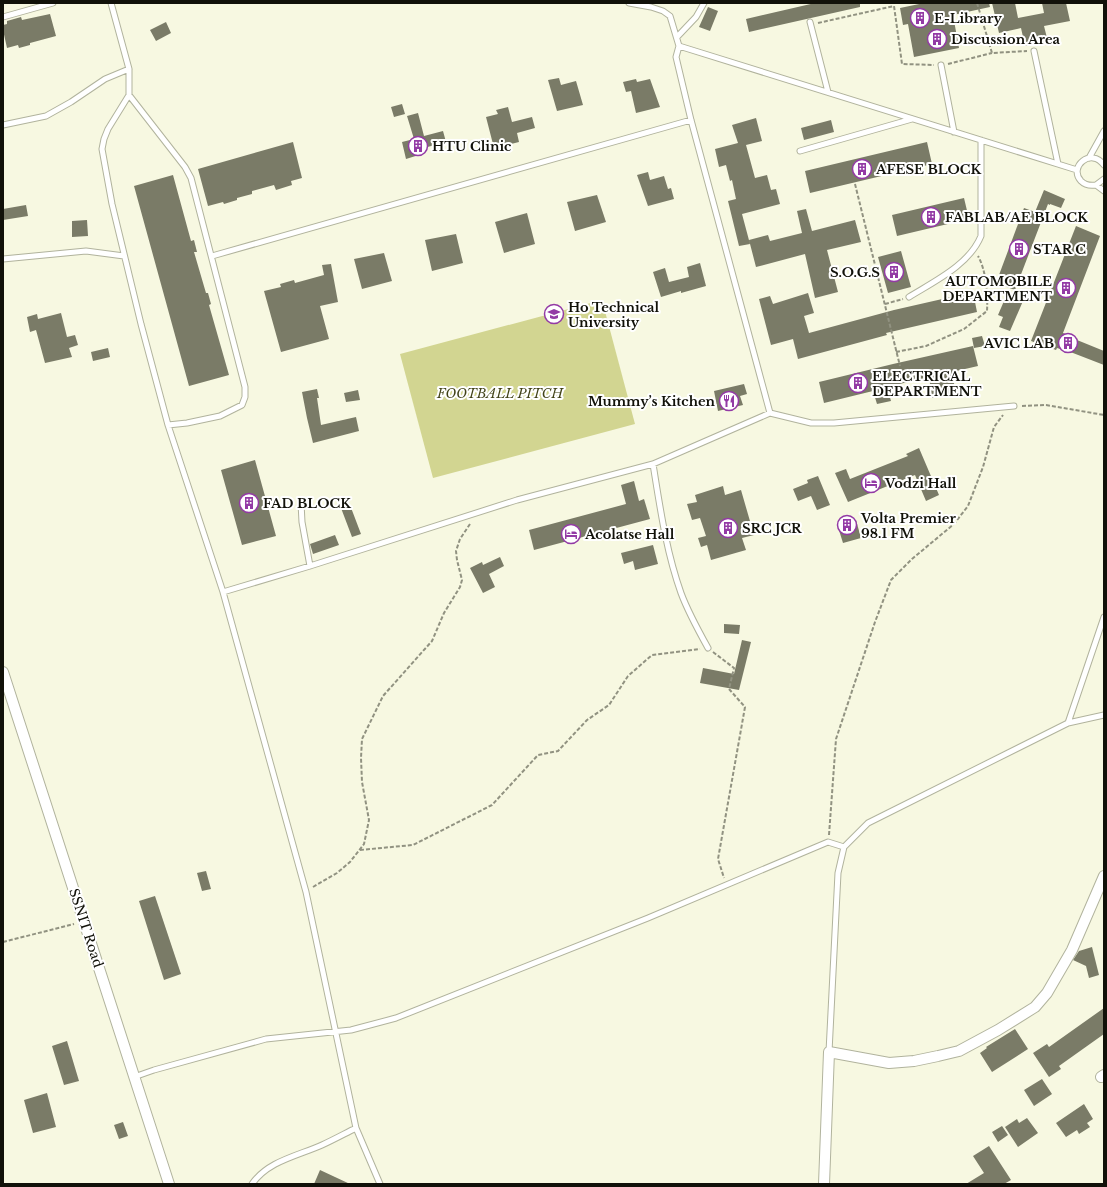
<svg xmlns="http://www.w3.org/2000/svg" width="1107" height="1187" font-family="'Libre Baskerville',serif">
<style>
.green{fill:#d2d591}
.building{fill:#7a7b67}
.lines{fill:none;stroke-linecap:round;stroke-linejoin:round}
.lane-casing{stroke:#b1b39d;stroke-width:7}
.street-casing{stroke:#b1b39d;stroke-width:12}
.path{stroke:#919281;stroke-width:2;stroke-dasharray:4 2;stroke-linecap:butt}
.lane{stroke:#fff;stroke-width:5}
.street{stroke:#fff;stroke-width:10}
.labels{text-anchor:middle;dominant-baseline:central;stroke-width:4;stroke-linejoin:round;paint-order:stroke}
.poi-label{font-size:13px;font-weight:bold;fill:#111109;stroke:#fff;text-anchor:start}
.park-label{font-size:13px;font-style:italic;fill:#414218;stroke:#fff}
.street-label{font-size:13px;fill:#111109;stroke:#fff}
</style>
<rect width="100%" height="100%" fill="#f7f8e1"/>
<path class="green" d="M602,300l33,124 -202,54 -33,-124z"/>
<path class="building" d="M815,3h45v4l-111,25 -3,-13z
M924,3h65l1,4 -37,8 6,33 -45,9 -6,-33 -5,1 -3,-17z
M992,3h23l3,15 26,-5 -2,-10h24l4,18 -26,5 4,16 -23,4 -4,-18 -22,5z
M708,7l10,4 -8,20 -11,-4z
M50,14l6,22 -26,7v2l-11,3 -1,-3 -11,3 -4,-18v-5l4,-1v-3l14,-4 1,3z
M166,22l5,11 -15,8 -6,-11z
M559,78l2,7 15,-4 7,24 -26,6 -9,-31z
M636,79l1,3 13,-3 10,28 -24,6 -5,-22 -5,1 -3,-10z
M402,104l3,10 -11,3 -3,-10z
M508,107l4,15 20,-5 3,11 -18,5 2,9 -25,6 -8,-31 12,-3 -2,-4z
M418,113l6,23 19,-5 3,11 -26,7 2,5 -16,5 -4,-17 12,-3 -7,-23z
M756,118l6,23 -16,4 9,33 12,-3 4,15 5,-1 4,15 -38,10 8,30 -11,2 -11,-45 8,-2 -4,-19 -2,1 -4,-16 -7,2 -4,-18 23,-6 -6,-18z
M831,120l3,12 -30,8 -3,-12z
M293,142l9,36 -11,3 1,4 -16,5 -2,-5 -22,6v3l-15,4v2l-13,4 -1,-2 -15,4 -10,-37z
M927,142l5,22 -122,29 -5,-22z
M648,172l2,8 14,-4 4,13 3,-1 3,11 -26,7 -11,-31z
M173,175l18,66 3,-1 3,12h-3l12,41h2l3,11 -2,1 20,70 -40,11 -55,-200z
M1044,190l21,9 -4,9 -11,-4v1l-2,-1 -33,86 -19,-7 28,-75 11,4z
M597,195l9,27 -31,9 -8,-29z
M964,198l5,21 -72,17 -5,-21z
M26,205l2,11 -25,4v-11z
M806,209l6,22 43,-11 6,22 -34,8 11,42 -23,6 -10,-44 -49,13 -7,-27 19,-5 2,6 32,-8 -5,-22z
M527,213l8,31 -31,9 -9,-31z
M87,220l1,16 -16,1v-16z
M1076,226l24,10 -37,97 15,6 -1,1 27,11v14l-31,-12 -16,-5 -1,2 -25,-9z
M456,234l7,29 -31,8 -7,-31z
M901,251l10,36 -23,6 -10,-36z
M384,253l8,28 -30,8 -8,-30z
M700,263l6,23 -25,7v-2l-20,6 -8,-25 12,-4 4,14 20,-5 -2,-10z
M331,264l7,38 -18,4 9,33 -48,13 -17,-61 17,-4 -1,-3 14,-4 1,3 29,-8 -2,-10z
M973,292l4,20 -91,21 1,2 -89,24 -5,-20 -22,6 -12,-46 11,-3 3,8 35,-11 6,20 -10,3 5,17 85,-23z
M1007,294l16,7 -13,30 -11,-4 4,-10 -5,-2z
M61,313l6,24 8,-2 3,10 -9,3 3,9 -27,6 -9,-33 -6,2 -3,-15 10,-3 1,5z
M982,336l3,10 -11,2 -2,-10z
M973,346l5,20 -26,6 4,22 -24,4 -3,-21 -42,10 4,14 -14,3 -4,-13 -49,12 -5,-21 74,-18z
M108,348l2,9 -17,4 -2,-9z
M744,384l3,10 -7,2 3,9 -25,6 -4,-20z
M317,389l2,9h-2l4,27 35,-8 3,14 -46,12 -6,-25 -5,-26z
M358,390l2,10 -14,2 -2,-9z
M919,448l20,47 -13,6 -11,-26 -67,27 -13,-29 11,-4 4,10 58,-23 -2,-2z
M255,460l21,76 -34,9 -21,-75z
M818,476l12,29 -13,5 -6,-14 -13,5 -5,-12 15,-6 -1,-3z
M634,481l5,20 5,-2 6,20 -116,31 -5,-20 97,-26 -5,-19z
M723,486l2,9 16,-5 13,45 -12,3 4,12 -35,10 -4,-15 -6,2 -3,-9 8,-2 -6,-18 -8,2 -5,-16 10,-2 -2,-7z
M350,505l11,29 -9,3 -11,-29z
M856,520l5,18 -18,5 -5,-16z
M335,535l4,10 -26,9 -3,-10z
M653,545l5,19 -23,6 -2,-9 -9,3 -3,-11z
M500,557l4,9 -15,8 6,13 -12,6 -13,-25 12,-6 1,3z
M724,624l16,1 -1,9 -15,-1z
M742,640l9,2 -12,48 -39,-7 3,-15 31,6z
M206,871l5,18 -9,2 -5,-18z
M155,896l26,78 -17,6 -25,-79z
M1092,947l7,28 -10,3 -3,-12 -13,-6 6,-9z
M1104,1008v26l-45,32 2,3 -12,8 -16,-24 14,-9 2,3z
M1015,1029l13,20 -36,23 -12,-19 7,-5 -1,-1z
M67,1041l12,40 -15,4 -12,-39z
M1042,1079l10,15 -18,12 -10,-16z
M47,1093l9,34 -23,6 -9,-33z
M1084,1104l9,15 -6,4 3,4 -11,7 -2,-4 -11,7 -10,-14z
M1027,1118l11,15 -20,14 -13,-20 12,-8 2,4z
M123,1122l5,14 -9,3 -5,-14z
M1002,1126l6,9 -10,7 -6,-10z
M989,1146l22,34 -7,4h-38l18,-11 -11,-17z
M320,1170l30,14h-36z"/>
<g class="lines">
<defs>
<path id="lane" d="M111,3l18,66v26l-21,34 -4,10 -2,10 10,55 29,120 27,101 55,167 83,300 50,236 24,56
M629,3l22,4 12,4 7,5 9,30 -3,11 15,63 79,293
M3,17l50,-14
M810,22l18,70
M677,37l19,-20 8,-14
M679,46l398,124
M1034,51l24,113
M941,65l13,67
M129,95l56,72 6,11 54,209v10l-3,8 -22,11 -33,7 -19,2
M3,125l43,-9 25,-14 34,-23 24,-10
M800,151l112,-32
M1089,158l15,-27
M1104,165c-13,-18 -36,2 -23,16 4,4 9,5 15,4l8,-6
M1096,185l8,6
M212,256l479,-136
M3,259l83,-8 38,5
M909,297c26,-16 60,-32 72,-61v-96
M653,464c7,43 13,87 28,129 7,19 17,37 27,55
M301,503l1,19 8,44
M223,592l87,-26 207,-66 136,-36 117,-51 41,10h23l180,-17
M1068,723l36,-8
M829,1052l9,-179 6,-26 24,-24 200,-100 36,-106
M134,1077l20,-7 112,-31 85,-9 45,-12 252,-100 180,-76 16,5
M252,1184c16,-23 45,-28 70,-39 11,-5 22,-11 34,-17"/>
<path id="street" d="M3,672l166,512
M1101,1077l3,-2
M824,1184l5,-132 60,11 25,-2 24,-5 21,-5 39,-21 37,-23 12,-14 25,-43 32,-74"/>
</defs>
<use href="#lane" class="lane-casing"/>
<use href="#street" class="street-casing"/>
<path class="path" d="M977,3l15,50 35,-2
M818,23l76,-17 8,58 32,1
M948,64l44,-11
M855,184l45,182
M885,304l18,-5
M896,352l30,-6 38,-17 23,-18c1,-17 -1,-41 -9,-55
M1022,406l24,-1 58,10
M713,652l21,16 -5,21 16,18 -27,152 6,19
M829,835l7,-96 39,-117 16,-42 21,-21 42,-35 14,-18 15,-39 11,-40 9,-12
M360,850l53,-5 79,-40 46,-50 20,-4 29,-31 22,-15 19,-29 24,-21 48,-6
M313,887l24,-14 13,-11 14,-18 5,-24 -7,-38 -1,-24 1,-19 21,-43 49,-55 12,-28 16,-26 2,-7 -5,-20 -1,-9 4,-12 10,-15
M3,942l71,-18"/>
<use href="#lane" class="lane"/>
<use href="#street" class="street"/>
</g>
<defs>
<symbol id="building-ring" viewBox="-11 -11 22 22"><circle r="9.5" fill="#fff" stroke="#933aa5" stroke-width="1.5"/><path d="M-4-6H4V6H1V3H-1V6H-4ZM-2.5-4.3h1.7v1.8h-1.7ZM.8-4.3h1.7v1.8H.8ZM-2.5-1h1.7V.8h-1.7ZM.8-1h1.7V.8H.8Z" fill="#933aa5"/></symbol>
<symbol id="school-ring" viewBox="-11 -11 22 22"><circle r="9.5" fill="#fff" stroke="#933aa5" stroke-width="1.5"/><path d="M0-5L7-2L0 1L-7-2ZM-4 1L0 2.5L4 1V4Q0 6-4 4Z" fill="#933aa5"/></symbol>
<symbol id="restaurant-ring" viewBox="-11 -11 22 22"><circle r="9.5" fill="#fff" stroke="#933aa5" stroke-width="1.5"/><path d="M-5-6h1v4h1v-4h1v4h1v-4h1v5L-1.5 .5V6h-2V.5L-5-1ZM5-6V6H3V1.5H1.5Q1.5-4 5-6Z" fill="#933aa5"/></symbol>
<symbol id="hotel-ring" viewBox="-11 -11 22 22"><circle r="9.5" fill="#fff" stroke="#933aa5" stroke-width="1.5"/><path d="M-6-4.5h1.5V1H6V5H4.5V3h-9V5H-6ZM-4 0a1.8 1.8 0 1 1 3.6 0ZM.5 0V-2.5h3Q6-2.5 6 0Z" fill="#933aa5"/></symbol>
</defs>
<g fill-rule="evenodd">
<use href="#building-ring" x="909" y="7" width="22" height="22"/>
<use href="#building-ring" x="926" y="28" width="22" height="22"/>
<use href="#building-ring" x="407" y="135" width="22" height="22"/>
<use href="#building-ring" x="851" y="158" width="22" height="22"/>
<use href="#building-ring" x="920" y="206" width="22" height="22"/>
<use href="#building-ring" x="1008" y="238" width="22" height="22"/>
<use href="#building-ring" x="883" y="261" width="22" height="22"/>
<use href="#building-ring" x="1055" y="277" width="22" height="22"/>
<use href="#school-ring" x="543" y="303" width="22" height="22"/>
<use href="#building-ring" x="1057" y="332" width="22" height="22"/>
<use href="#building-ring" x="847" y="372" width="22" height="22"/>
<use href="#restaurant-ring" x="718" y="390" width="22" height="22"/>
<use href="#hotel-ring" x="860" y="472" width="22" height="22"/>
<use href="#building-ring" x="238" y="492" width="22" height="22"/>
<use href="#building-ring" x="836" y="514" width="22" height="22"/>
<use href="#building-ring" x="717" y="517" width="22" height="22"/>
<use href="#hotel-ring" x="560" y="523" width="22" height="22"/>
</g>
<g class="labels">
<g class="poi-label">
<text x="934" y="18">E-Library</text>
<text x="951" y="39">Discussion Area</text>
<text x="432" y="146">HTU Clinic</text>
<text x="876" y="169">AFESE BLOCK</text>
<text x="945" y="217">FABLAB/AE BLOCK</text>
<text x="1033" y="249">STAR C</text>
<text x="880" y="272" text-anchor="end">S.O.G.S</text>
<text x="1052" y="281" text-anchor="end">AUTOMOBILE<tspan x="1052" dy="15">DEPARTMENT</tspan></text>
<text x="568" y="307">Ho Technical<tspan x="568" dy="15">University</tspan></text>
<text x="1054" y="343" text-anchor="end">AVIC LAB</text>
<text x="872" y="376">ELECTRICAL<tspan x="872" dy="15">DEPARTMENT</tspan></text>
<text x="715" y="401" text-anchor="end">Mummy’s Kitchen</text>
<text x="885" y="483">Vodzi Hall</text>
<text x="263" y="503">FAD BLOCK</text>
<text x="861" y="518">Volta Premier<tspan x="861" dy="15">98.1 FM</tspan></text>
<text x="742" y="528">SRC JCR</text>
<text x="585" y="534">Acolatse Hall</text>
</g>
<g class="park-label">
<text x="500" y="393">FOOTBALL PITCH</text>
</g>
<g class="street-label">
<text transform="translate(86 928) rotate(72)">SSNIT Road</text>
</g>
</g>
<rect width="1107" height="1187" fill="none" stroke="#111109" stroke-width="8"/>
</svg>
